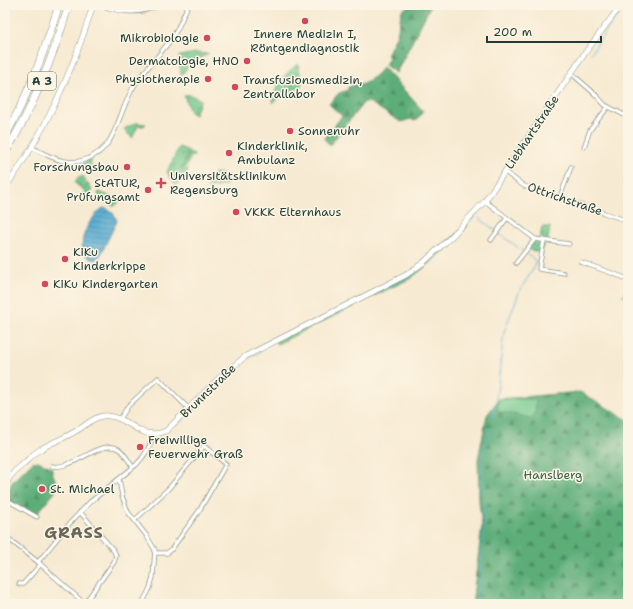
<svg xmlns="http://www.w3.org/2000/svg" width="633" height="609" font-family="'Shantell Sans',sans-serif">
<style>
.grass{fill:url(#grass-tufts);stroke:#488361}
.forest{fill:url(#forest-firs);stroke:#3e7556}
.pitch{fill:#72c98e;stroke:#488361}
.water{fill:url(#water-rules);stroke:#3a7482}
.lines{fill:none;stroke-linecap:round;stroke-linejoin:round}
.stream{stroke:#55aad1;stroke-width:1}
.street-casing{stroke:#8b9483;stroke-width:5}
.secondary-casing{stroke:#8b9483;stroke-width:6}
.highway-casing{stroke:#8b9483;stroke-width:8}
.street{stroke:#fff;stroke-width:3.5}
.secondary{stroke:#fff;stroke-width:5}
.highway{stroke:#fff;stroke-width:7}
.poi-dot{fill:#d1495b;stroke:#fcf5e5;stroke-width:1.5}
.labels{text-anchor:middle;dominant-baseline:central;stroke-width:3;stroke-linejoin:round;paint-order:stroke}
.shield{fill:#fcf5e5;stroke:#617469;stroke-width:1}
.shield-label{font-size:11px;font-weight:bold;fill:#1f3d34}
.poi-label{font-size:12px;fill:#1f3d34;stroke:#fcf5e5;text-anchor:start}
.street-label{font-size:12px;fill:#1f3d34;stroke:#fcf5e5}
.park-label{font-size:12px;fill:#34604a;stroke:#fcf5e5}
.district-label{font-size:16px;font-weight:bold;letter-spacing:1px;fill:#686657;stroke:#fcf5e5}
</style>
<defs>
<pattern id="grass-tufts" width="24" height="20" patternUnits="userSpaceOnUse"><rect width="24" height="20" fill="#72c98e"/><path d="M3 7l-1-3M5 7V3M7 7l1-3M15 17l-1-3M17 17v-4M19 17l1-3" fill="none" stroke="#5da475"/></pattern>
<pattern id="forest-firs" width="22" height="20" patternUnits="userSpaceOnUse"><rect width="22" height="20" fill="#5dad79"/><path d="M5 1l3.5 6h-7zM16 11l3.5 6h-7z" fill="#4c8e64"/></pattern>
<pattern id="water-rules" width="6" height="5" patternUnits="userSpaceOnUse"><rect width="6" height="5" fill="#55aad1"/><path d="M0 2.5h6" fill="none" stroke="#468caa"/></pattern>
</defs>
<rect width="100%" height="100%" fill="#fcf5e5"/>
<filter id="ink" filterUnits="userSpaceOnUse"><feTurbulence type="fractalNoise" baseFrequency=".025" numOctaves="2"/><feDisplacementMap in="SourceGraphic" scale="8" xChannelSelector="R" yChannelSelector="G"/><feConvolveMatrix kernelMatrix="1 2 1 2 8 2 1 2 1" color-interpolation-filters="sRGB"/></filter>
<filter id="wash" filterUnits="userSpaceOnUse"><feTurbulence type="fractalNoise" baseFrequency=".012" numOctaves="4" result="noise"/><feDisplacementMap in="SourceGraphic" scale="16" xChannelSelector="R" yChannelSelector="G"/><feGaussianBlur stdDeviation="0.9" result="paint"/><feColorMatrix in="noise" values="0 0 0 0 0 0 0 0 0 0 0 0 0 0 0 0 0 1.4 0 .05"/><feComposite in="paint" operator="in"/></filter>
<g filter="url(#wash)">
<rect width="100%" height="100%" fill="#f7ead2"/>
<path class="grass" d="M196,53l13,1c-16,7 -17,7 -28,22l-2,-20z
M298,64l4,19 -3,5 -17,6 -9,9c0,-15 13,-31 25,-39z
M184,95h6l11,5 -3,4 1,1 -2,5 -2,-1 -1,2 2,1 -1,3 -5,-3z
M136,123l10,1 -2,2h-6l-6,12 -8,-9z
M179,147l10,4 -7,16 -10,13 -5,-8z
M190,152l4,3 -1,2 -2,-1 -6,13 3,1 -9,14h-4l-2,-3 8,-10z
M90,159l1,7 -4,6 -5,-8z
M214,173l13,2 1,3 -1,6 -20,5z
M83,176l3,5 -5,7 -6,-5 2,-4z
M87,183l5,7 -5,6 -3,-2 1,-2 -3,-3z
M99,192l20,8 -1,3 -4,3c-6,-2 -15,-6 -16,-13z
M466,225l2,1 -41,40 -2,-3z
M542,227h8l-2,13 -8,-2z
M535,239l9,2 -2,12 -15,-4z
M423,265l2,2 -14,11 -54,26 -1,-2z
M353,304l1,2 -77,38 -2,-3z
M220,380l2,2 -28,28 -2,-2z"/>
<path class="forest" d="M413,5h18l-35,68 -11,-8 4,-8 -2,-2 10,-21 5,-24z
M383,67l40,44 -7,10 -6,-2 -9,3 -32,-20h-5l-34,43 -6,-6 18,-23 -13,-12 10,-11 9,-3v-3l12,-4 2,2c8,-5 15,-10 21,-18z
M580,392l48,28v184h-156l10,-78 -3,-25 -1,-42 9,-44 12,-16z
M38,461l13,6 1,2v3l6,14 -3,6 -19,23 -27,-15 1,-13 3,-6 19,-19z"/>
<path class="pitch" d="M499,399h37l-1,15 -4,4 -34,-7z"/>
<path class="water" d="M103,208c7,1 12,6 14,13l-17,35 -3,4c-4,0 -7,-1 -11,-5 -11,-14 5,-38 17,-47z"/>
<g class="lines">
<path class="stream" d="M591,53l27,-39
M479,218l17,13
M470,222l13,-15
M462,231l4,-5
M498,233l25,18
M427,265l32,-32
M386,289l22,-11 15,-10
M357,303l25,-12
M316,323l36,-17
M249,358l12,-7
M238,366l8,-6
M223,379l8,-8
M214,388l6,-6
M204,398l8,-8
M496,400l8,-68 16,-42 14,-22 2,-7 -10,-8
M194,409l8,-8
M493,418l2,-14
M178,425l11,-11
M477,604l4,-35 3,-48 -1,-62 7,-30"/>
</g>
</g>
<g filter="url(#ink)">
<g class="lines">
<defs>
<path id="street" d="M100,5c20,7 39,11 58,0
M572,74l22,19 11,12 23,12
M584,147l6,-17 18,-23
M33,148c9,5 20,11 31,13 20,4 41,-8 49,-27 8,-16 12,-33 21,-48 11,-17 26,-31 38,-48 7,-10 11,-22 16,-33
M505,172l19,14 104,35
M560,197l11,-30
M485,201l50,38 34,5
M491,240l16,-22
M544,240l-5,29 25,4
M581,262l47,17
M516,263l19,-24
M625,301l3,-5
M120,419l8,-13 30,-28 31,31
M52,466c20,5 52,-30 68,-16 5,4 9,12 13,17
M119,479l3,17 6,16 18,23 9,15 -2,27 -3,11 -8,16
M7,500l30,17
M80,512l34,39 2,5 -2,6 -30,42
M135,520l34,-32 35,-42 22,18 -27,47 -28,39 -4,3h-12
M5,536l33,26 47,42
M38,562l32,-39 20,-21 46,-37c9,-9 15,-18 17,-31
M19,584h4l18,-20"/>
<path id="secondary" d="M5,188c41,-56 68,-117 88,-183
M5,505c3,-9 -1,-18 4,-27 4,-5 8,-9 13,-13 6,-5 12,-12 19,-16 11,-7 24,-11 35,-18 11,-6 20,-17 33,-15 22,2 31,26 57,15l53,-53 27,-22 160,-81 17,-12 28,-26 34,-36 100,-148 36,-48"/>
<path id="highway" d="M5,136c24,-41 40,-86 54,-131
M5,153c29,-46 48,-97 64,-148"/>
</defs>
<use href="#street" class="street-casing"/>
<use href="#secondary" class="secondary-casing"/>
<use href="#highway" class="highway-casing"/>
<use href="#street" class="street"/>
<use href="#secondary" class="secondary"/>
<use href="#highway" class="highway"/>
</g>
</g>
<g class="poi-dot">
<circle cx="305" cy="21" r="4"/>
<circle cx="207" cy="38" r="4"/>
<circle cx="247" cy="61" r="4"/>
<circle cx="208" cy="79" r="4"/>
<circle cx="235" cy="87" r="4"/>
<circle cx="290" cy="131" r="4"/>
<circle cx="229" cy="153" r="4"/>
<circle cx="127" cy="167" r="4"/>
<path d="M159 177h4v4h4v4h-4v4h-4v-4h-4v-4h4z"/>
<circle cx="148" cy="190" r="4"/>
<circle cx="236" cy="212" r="4"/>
<circle cx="65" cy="259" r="4"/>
<circle cx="45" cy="284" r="4"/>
<circle cx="140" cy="447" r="4"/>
<circle cx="42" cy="489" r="4"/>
</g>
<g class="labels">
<rect class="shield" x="28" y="72" width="28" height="18" rx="3"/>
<g class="shield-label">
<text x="42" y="81">A 3</text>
</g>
<g class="poi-label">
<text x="305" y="34" text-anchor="middle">Innere Medizin I,<tspan x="305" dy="14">Röntgendiagnostik</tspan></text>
<text x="199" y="38" text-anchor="end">Mikrobiologie</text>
<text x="239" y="61" text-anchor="end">Dermatologie, HNO</text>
<text x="200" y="79" text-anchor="end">Physiotherapie</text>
<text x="243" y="80">Transfusionsmedizin,<tspan x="243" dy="14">Zentrallabor</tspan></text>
<text x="298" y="131">Sonnenuhr</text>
<text x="237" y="146">Kinderklinik,<tspan x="237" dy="14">Ambulanz</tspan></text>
<text x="119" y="167" text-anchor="end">Forschungsbau</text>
<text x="170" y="176">Universitätsklinikum<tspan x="170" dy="14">Regensburg</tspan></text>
<text x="140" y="183" text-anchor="end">StATUR,<tspan x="140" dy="14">Prüfungsamt</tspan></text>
<text x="244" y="212">VKKK Elternhaus</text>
<text x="73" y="252">KiKu<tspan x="73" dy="14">Kinderkrippe</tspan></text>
<text x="53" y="284">KiKu Kindergarten</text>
<text x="148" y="440">Freiwillige<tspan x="148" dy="14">Feuerwehr Graß</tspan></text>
<text x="50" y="489">St. Michael</text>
</g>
<g class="street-label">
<text transform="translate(532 132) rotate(-56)">Liebhartstraße</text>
<text transform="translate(565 199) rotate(19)">Ottrichstraße</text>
<text transform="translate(208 391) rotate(-44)">Brunnstraße</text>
</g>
<g class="park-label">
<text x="553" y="475">Hanslberg</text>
</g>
<g class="district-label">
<text x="74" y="532">GRASS</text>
</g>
</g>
<rect width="633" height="609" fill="none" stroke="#fcf5e5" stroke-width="20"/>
<path d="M487 36v6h114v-6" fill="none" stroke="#1f3d34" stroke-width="2"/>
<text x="493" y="36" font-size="12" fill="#1f3d34" stroke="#fcf5e5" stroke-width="3" paint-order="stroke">200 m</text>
</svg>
